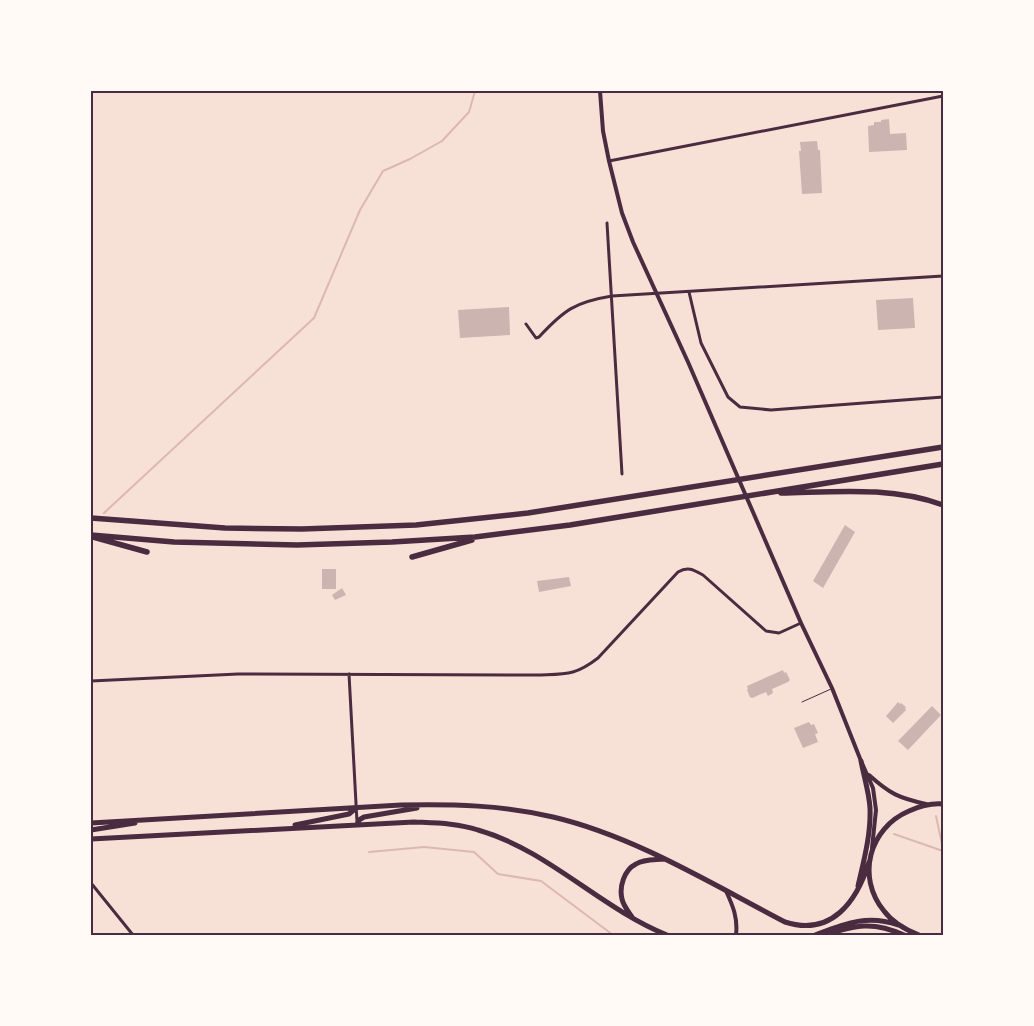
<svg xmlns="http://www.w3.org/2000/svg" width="1034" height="1026" font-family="'Fira Sans',sans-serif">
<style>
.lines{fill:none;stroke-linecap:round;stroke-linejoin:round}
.stream{stroke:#dcb8b0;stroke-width:2}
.building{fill:#ccb4b1}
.service{stroke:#4a2c40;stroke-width:1}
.minor{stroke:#4a2c40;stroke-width:3}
.tertiary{stroke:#4a2c40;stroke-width:4}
.primary{stroke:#4a2c40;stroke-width:5}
.motorway{stroke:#4a2c40;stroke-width:5.5}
.neatline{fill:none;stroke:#4a2c40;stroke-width:2}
</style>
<rect width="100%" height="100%" fill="#f7e1d7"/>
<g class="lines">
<path class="stream" d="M104,513l210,-195 46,-108 23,-39 27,-12 32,-18 27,-29 6,-21
M936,816l7,33
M894,834l49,17
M369,852l55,-5 50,5 24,22 43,7 72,54"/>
</g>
<path class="building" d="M889,119l1,15 16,-1 1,17 -38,2 -1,-26 6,-1v-3h7v-2z
M817,141l1,9h2l2,43 -20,1 -3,-43h2l-1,-9z
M913,298l2,30 -37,2 -2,-30z
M509,307l1,28 -50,3 -2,-28z
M845,525l10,7 -32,56 -10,-7z
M322,569h14v20h-14z
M569,577l2,9 -32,6 -2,-11z
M342,588l4,7 -11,5 -3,-5z
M783,670l1,3 2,-1 4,8 -2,2 -16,7 1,4 -5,3 -2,-4 -14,6 -2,-1 -3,-7 1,-1 -1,-3z
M898,702l2,2 1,-1 5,4 -1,1 1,2 -13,13 -7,-7z
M932,706l9,9 -33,35 -10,-9z
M809,722l2,3 3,-1 4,9 -3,1 3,8 -15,6 -9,-20z"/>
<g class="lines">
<path class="service" d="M802,702l29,-13"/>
<path class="minor" d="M609,161l334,-65
M607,223l15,251
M689,292l12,51 27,54 12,10 31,3 172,-13
M526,324l10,14 3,-1c25,-27 36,-35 73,-41l331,-20
M349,674l8,148
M91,681l147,-7 303,1c26,-1 35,0 57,-17l80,-86c10,-6 16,-2 25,3l63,56 13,2 22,-10
M91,883l42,52"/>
<path class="tertiary" d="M600,91l3,40 6,30 13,52 11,29 55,120 113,261 31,65 29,73 12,27 3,22 -4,38
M869,775c21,19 30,23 57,29
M726,891c7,15 12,27 10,44"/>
<path class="primary" d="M91,823l310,-18c52,-1 102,0 152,12 81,19 159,67 232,105 47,15 72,-21 84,-60
M295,825l54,-11 7,-6
M357,825l2,-5 5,-3 53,-9
M91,830l44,-7
M91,839l323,-17c22,1 43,1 64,8 70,20 122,78 189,105
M858,886c6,-26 13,-52 12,-78 -1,-16 -6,-31 -9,-47
M632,917c-4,-6 -9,-12 -10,-18 -3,-12 2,-29 14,-35 8,-5 18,-4 28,-5
M815,935c29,-11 52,-21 83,-10
M824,935c32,-10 49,-14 80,0
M919,935c-13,-5 -26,-12 -35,-24 -28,-34 -15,-83 25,-100 11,-5 22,-8 34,-7"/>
<path class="motorway" d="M781,493c54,-1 110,-7 162,12
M91,518l134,10 77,1 114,-4 112,-12 415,-66
M91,535l83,7 123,3 95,-3 83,-5 95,-12 373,-61
M93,537l54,15
M412,557l60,-17"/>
</g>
<rect width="1034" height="1026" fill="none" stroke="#fffaf5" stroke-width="185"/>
<rect x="92" y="92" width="850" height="842" class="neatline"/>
</svg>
